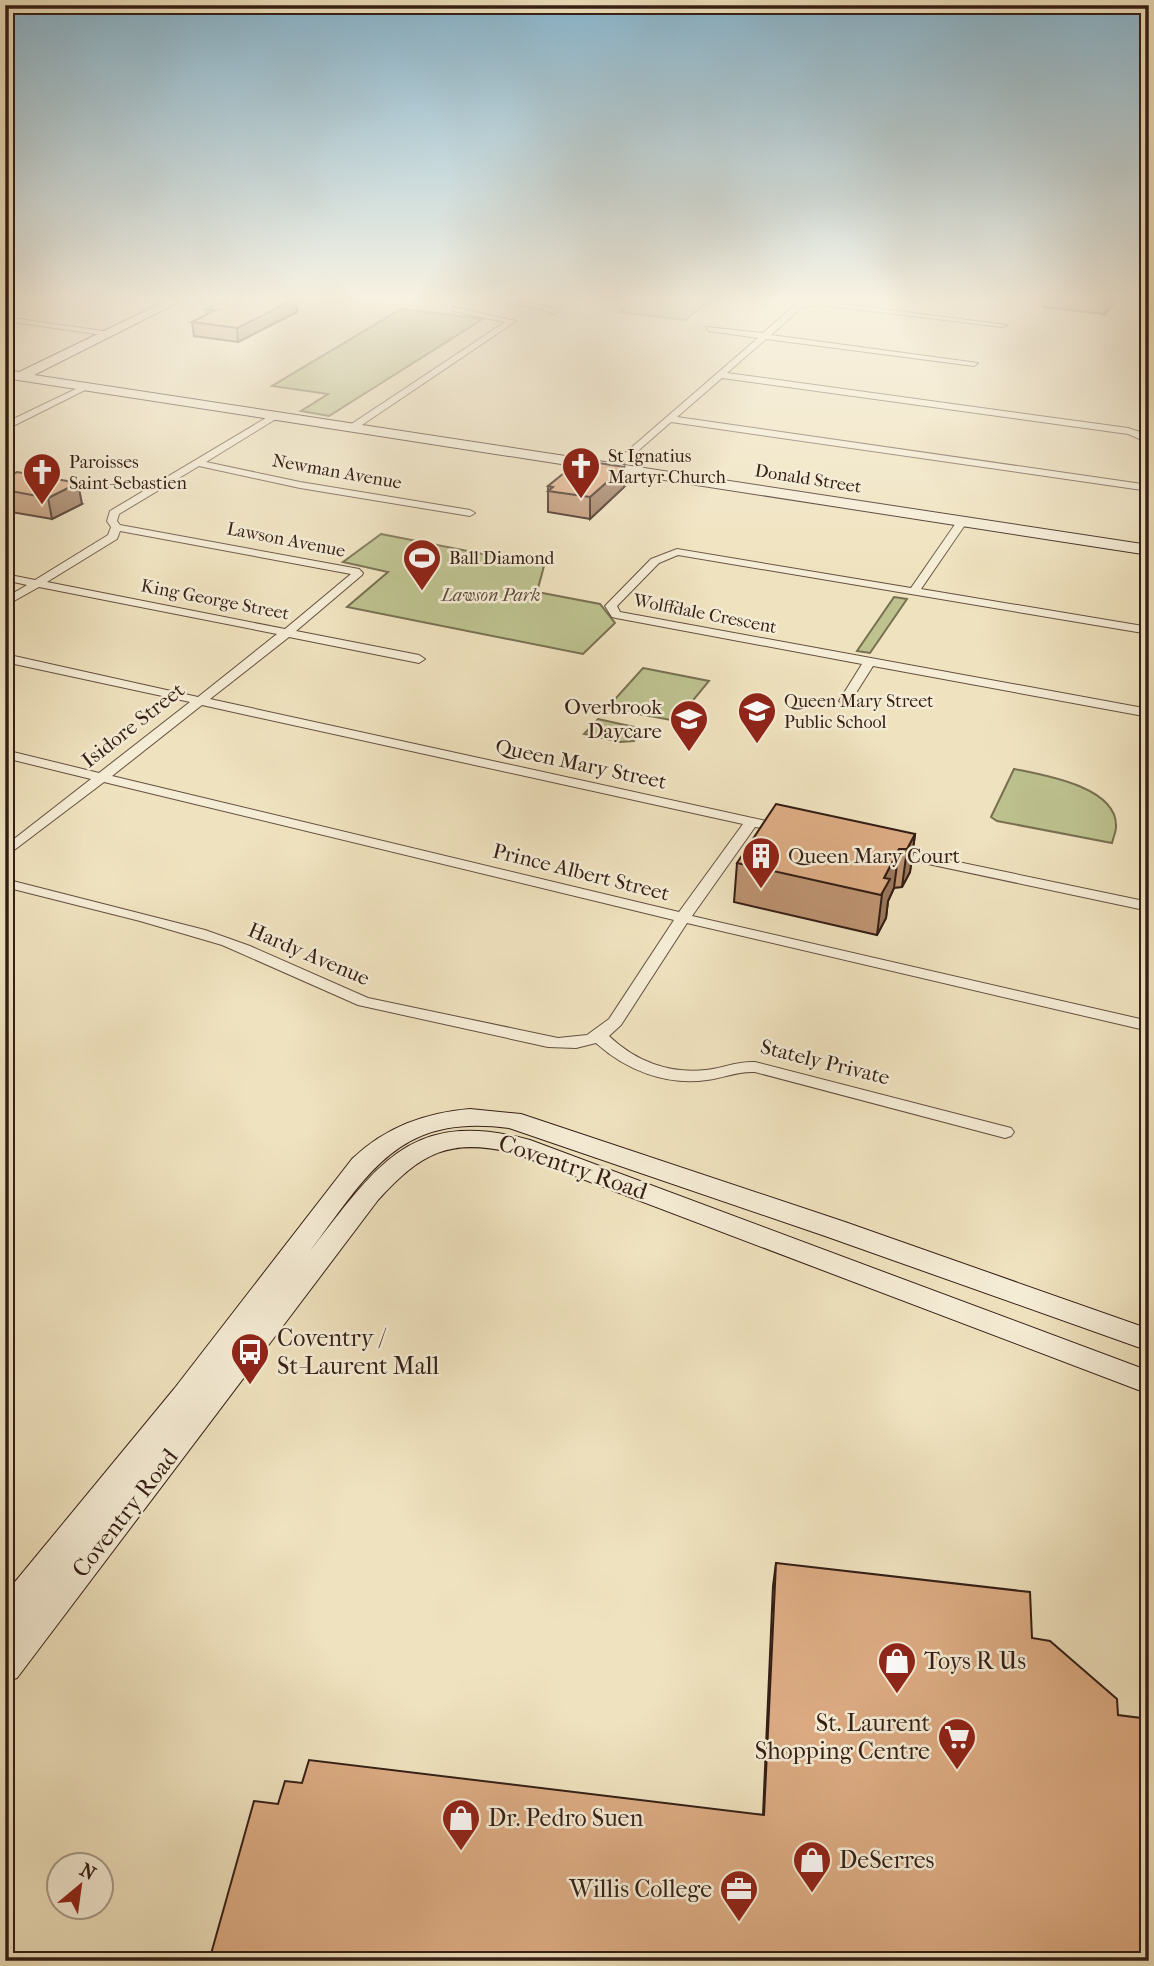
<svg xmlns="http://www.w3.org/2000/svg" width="1154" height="1966" font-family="'IM FELL French Canon',serif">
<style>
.green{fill:#bdc28f;stroke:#787052;stroke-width:2}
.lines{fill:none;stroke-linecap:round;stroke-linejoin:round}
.street-casing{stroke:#634f3f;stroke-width:2}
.secondary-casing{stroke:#341e15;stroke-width:2}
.street{fill:#f5ecd5;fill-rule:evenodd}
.secondary{fill:#f5ecd5;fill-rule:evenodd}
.wall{fill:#bd9371;stroke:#341e15;stroke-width:2}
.shaded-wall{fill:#9a785c;stroke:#341e15;stroke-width:2}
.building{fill:#dcab83;stroke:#341e15;stroke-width:2}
.labels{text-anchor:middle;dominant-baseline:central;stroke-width:5;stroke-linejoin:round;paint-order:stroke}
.far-poi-label{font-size:18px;fill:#341e15;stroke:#f5ecd5;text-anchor:start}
.far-street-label{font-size:18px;fill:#341e15;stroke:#f5ecd5}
.far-park-label{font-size:18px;font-style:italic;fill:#5d4f3a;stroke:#f5ecd5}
.poi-label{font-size:21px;fill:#341e15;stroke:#f5ecd5;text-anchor:end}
.street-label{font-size:21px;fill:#341e15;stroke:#f5ecd5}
.near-street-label{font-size:24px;fill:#341e15;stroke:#f5ecd5}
.near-poi-label{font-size:24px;fill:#341e15;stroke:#f5ecd5;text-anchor:start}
</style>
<rect width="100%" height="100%" fill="#efe2be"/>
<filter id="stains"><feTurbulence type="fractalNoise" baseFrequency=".00286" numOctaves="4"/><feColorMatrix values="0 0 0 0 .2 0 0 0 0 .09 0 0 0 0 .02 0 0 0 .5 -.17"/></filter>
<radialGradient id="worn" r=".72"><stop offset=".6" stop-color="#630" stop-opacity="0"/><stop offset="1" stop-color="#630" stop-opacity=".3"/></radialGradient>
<path class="green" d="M634,301h75l-24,19 -66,-8z
M401,309l82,10 -154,97 -28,-5 27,-17 -56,-8z
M381,534l163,32 -7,26 63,12 15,19 -32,31 -236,-47 41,-35 -45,-10z
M894,597l13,2 -37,54 -13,-2z
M643,668l66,13 -33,40 -69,-13z
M598,719l45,10 -9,12 -14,1 -36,-8z
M1014,769c30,6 104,18 102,58 0,5 -3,11 -4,16l-115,-22 -6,-4z"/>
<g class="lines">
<defs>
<path id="street" d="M489,301l54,4 14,7 -4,2 -12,-5z
M819,301l188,24 -4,2 -183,-22 -19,3 -30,27 207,28 -4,3 -208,-27 -39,34 401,55 21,7v8l-21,-9 -406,-56 -45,39 472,68v6l-478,-69 -55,48h-6v-4l148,-128 -49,-7 -3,-4 57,6 33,-29z
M453,307l63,14 -160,108h-6v-4l155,-103 -52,-11z
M5,317l105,15 4,2 -4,2 -105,-15z
M86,384l7,2 -88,44v-7z
M276,412l5,3 -2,2 -73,45 94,20 170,28 5,3 -5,3 -170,-28 -101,-22 -80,48 -2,7 3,4 239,44 4,4 -1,2 -66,56 123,24 6,4 -6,4 -130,-26 -79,62 579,127 2,3 -2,3 -34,-5 -63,89 457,105v10l-462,-108 -66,102 -12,11c26,25 60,38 97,34 17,-2 32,-9 49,-8l256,66 3,4 -3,4 -6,2 -250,-66c-17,-1 -32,6 -48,8 -41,6 -81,-10 -111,-37l-20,5 -28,-1 -190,-42 -136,-60 -82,-24 -135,-34v-8l200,51 45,16 118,52 190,40 29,-3 22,-16 65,-99 -570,-138 -99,75v-11l86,-67 -86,-21v-8l94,23 91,-71 -185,-40v-8l193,43 79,-63 -238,-47 -34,19v-8l22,-13 -22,-5v-6l30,6 73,-45 3,-8 -4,-6 3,-10zM120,531l231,43 -66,55 -238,-47 70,-43zM202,705l541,119 -64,88 -567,-136z
M962,519l5,3 -46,67 228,38v7l-471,-79 -19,8 -42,43 3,6 529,97v8l-276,-51 -24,38 -4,1 -6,-4 23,-37 -246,-46 -4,-1 -7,-11 46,-47 26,-10 234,39 47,-68z
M891,848l258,54v9l-263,-56 -2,-3z"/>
<path id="secondary" d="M166,301h15l-147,74 1115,170v10l-1144,-177v-8l14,2z
M1128,301h21v5l-19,-3z
M470,1109l51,5 324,108 304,107v22l-324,-115 -316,-108c-111,-15 -140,45 -199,123 67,-85 100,-144 220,-111l619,231v23l-635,-241c-65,-16 -93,0 -136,47l-361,478 -12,4v-41l8,-10 -8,2v-39l169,-205 178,-230c34,-32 72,-46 118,-50z"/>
</defs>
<use href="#street" class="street-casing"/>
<use href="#secondary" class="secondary-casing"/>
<use href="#street" class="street"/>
<use href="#secondary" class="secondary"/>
</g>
<path class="wall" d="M1044,301h72l-11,13 -62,-7z
M206,309l91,3 -59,30 -44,-6 -2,-14 14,-7z
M5,478l77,26 -30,15 -47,-8z
M548,486l76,1 -34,32 -42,-7z
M915,834l-5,38 -8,15 -8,1 -6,13 -2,17 -9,17 -143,-33 3,-39z
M776,1563l256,75 117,323 -847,-178 461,32 10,-229z"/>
<path class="shaded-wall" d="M291,301h5l1,11 -59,30 -1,-14z
M1107,301h9l-11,13z
M624,467v20l-34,32v-22z
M78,483l4,21 -30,15 -4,-21z
M915,834l-5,38 -8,15 5,-38z
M899,849l-5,39 -6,13 -2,17 -9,17 7,-57z"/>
<path class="building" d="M222,301h69l-54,27 -45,-6 24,-12 -10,-1z
M580,460l44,7 -34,30 -42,-6 5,-4 -5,-1z
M17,472l61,11 -30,15 -43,-8v-12z
M776,804l139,30 -8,15h-8l-15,29 6,1 -9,16 -144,-32z
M776,1563l254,29 2,46 18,3 67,58 1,16 31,4v242h-940l45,-160 24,3 7,-23 17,2 7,-23 455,55z"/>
<linearGradient id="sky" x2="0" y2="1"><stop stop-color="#89b8d2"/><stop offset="0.52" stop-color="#f8f2e2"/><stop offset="1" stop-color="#f8f2e2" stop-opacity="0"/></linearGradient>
<rect width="1154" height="576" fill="url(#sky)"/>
<defs>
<symbol id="church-pin" viewBox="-11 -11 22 30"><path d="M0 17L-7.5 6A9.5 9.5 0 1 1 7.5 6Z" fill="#8f2418" stroke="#f5ecd5"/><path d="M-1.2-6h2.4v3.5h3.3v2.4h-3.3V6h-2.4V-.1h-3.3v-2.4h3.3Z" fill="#fff"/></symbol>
<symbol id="stadium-pin" viewBox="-11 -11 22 30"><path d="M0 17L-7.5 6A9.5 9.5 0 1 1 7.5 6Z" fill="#8f2418" stroke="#f5ecd5"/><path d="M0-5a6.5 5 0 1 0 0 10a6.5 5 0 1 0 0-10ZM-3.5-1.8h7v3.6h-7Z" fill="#fff"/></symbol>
<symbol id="school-pin" viewBox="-11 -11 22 30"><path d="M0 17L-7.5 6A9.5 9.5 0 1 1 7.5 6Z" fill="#8f2418" stroke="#f5ecd5"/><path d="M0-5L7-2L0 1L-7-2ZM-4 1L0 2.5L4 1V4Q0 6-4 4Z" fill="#fff"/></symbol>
<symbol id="building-pin" viewBox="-11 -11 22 30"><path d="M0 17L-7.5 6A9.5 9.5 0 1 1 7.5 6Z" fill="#8f2418" stroke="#f5ecd5"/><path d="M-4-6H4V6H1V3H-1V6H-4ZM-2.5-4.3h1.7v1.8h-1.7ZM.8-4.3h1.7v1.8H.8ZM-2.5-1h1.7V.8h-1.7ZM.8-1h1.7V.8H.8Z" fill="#fff"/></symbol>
<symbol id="bus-pin" viewBox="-11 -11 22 30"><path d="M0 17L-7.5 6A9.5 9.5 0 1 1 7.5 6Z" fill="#8f2418" stroke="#f5ecd5"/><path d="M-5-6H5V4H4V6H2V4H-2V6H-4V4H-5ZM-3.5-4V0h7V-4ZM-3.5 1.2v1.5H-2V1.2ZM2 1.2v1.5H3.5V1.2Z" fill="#fff"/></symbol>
<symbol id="shop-pin" viewBox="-11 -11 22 30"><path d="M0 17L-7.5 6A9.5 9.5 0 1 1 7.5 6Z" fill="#8f2418" stroke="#f5ecd5"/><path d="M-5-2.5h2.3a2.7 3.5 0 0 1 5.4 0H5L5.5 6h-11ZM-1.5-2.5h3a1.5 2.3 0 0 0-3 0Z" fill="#fff"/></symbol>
<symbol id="supermarket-pin" viewBox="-11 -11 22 30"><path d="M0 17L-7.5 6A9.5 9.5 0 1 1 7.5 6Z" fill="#8f2418" stroke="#f5ecd5"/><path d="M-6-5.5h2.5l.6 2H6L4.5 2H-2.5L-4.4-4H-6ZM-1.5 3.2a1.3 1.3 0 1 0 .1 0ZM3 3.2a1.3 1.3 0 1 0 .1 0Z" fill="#fff"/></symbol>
<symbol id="office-pin" viewBox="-11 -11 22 30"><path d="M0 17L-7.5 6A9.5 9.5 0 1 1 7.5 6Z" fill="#8f2418" stroke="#f5ecd5"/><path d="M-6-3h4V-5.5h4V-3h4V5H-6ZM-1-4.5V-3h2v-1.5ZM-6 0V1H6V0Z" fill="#fff"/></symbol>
</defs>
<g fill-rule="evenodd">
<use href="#church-pin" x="559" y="444" width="44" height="60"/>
<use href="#church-pin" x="20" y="450" width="44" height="60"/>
<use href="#stadium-pin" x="400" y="536" width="44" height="60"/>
<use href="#school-pin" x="735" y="689" width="44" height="60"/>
<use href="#school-pin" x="667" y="697" width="44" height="60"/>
<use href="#building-pin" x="739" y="834" width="44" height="60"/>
<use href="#bus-pin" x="228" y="1330" width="44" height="60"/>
<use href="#shop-pin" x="875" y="1639" width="44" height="60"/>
<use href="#supermarket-pin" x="935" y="1715" width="44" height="60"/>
<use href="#shop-pin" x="439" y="1796" width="44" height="60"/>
<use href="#shop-pin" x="790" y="1838" width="44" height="60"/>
<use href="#office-pin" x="717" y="1867" width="44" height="60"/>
</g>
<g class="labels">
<g class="far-poi-label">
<text x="608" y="456">St Ignatius<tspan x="608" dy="21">Martyr Church</tspan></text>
<text x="69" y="462">Paroisses<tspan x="69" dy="21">Saint-Sebastien</tspan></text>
<text x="449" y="558">Ball Diamond</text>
<text x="784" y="701">Queen Mary Street<tspan x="784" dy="21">Public School</tspan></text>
</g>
<g class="far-street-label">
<text transform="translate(337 472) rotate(10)">Newman Avenue</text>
<text transform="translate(808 479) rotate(9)">Donald Street</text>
<text transform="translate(286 540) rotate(11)">Lawson Avenue</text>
<text transform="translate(215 600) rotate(11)">King George Street</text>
<text transform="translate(705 614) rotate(11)">Wolffdale Crescent</text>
</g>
<g class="far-park-label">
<text x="491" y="595">Lawson Park</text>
</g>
<g class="poi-label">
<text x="662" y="707">Overbrook<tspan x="662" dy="24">Daycare</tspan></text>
<text x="788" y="856" text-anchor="start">Queen Mary Court</text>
</g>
<g class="street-label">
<text transform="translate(133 725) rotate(-38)">Isidore Street</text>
<text transform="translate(581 764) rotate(12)">Queen Mary Street</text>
<text transform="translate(581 872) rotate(14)">Prince Albert Street</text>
<text transform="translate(309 954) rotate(23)">Hardy Avenue</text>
<text transform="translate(825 1062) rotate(14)">Stately Private</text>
</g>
<g class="near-street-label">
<text transform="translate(573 1167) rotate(19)">Coventry Road</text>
<text transform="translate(125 1513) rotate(-52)">Coventry Road</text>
</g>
<g class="near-poi-label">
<text x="277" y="1338">Coventry /<tspan x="277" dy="28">St-Laurent Mall</tspan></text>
<text x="924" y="1661">Toys R Us</text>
<text x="930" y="1723" text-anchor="end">St. Laurent<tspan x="930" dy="28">Shopping Centre</tspan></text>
<text x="488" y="1818">Dr. Pedro Suen</text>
<text x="839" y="1860">DeSerres</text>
<text x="712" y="1889" text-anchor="end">Willis College</text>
</g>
</g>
<rect width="1154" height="1966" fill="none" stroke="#efe2be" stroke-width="28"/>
<rect x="7" y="7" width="1140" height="1952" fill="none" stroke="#341e15" stroke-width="3.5"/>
<rect x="14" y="14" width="1126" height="1938" fill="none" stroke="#341e15" stroke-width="2"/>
<g transform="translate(80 1886) rotate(29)"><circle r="33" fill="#f5ecd5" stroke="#a89a88" stroke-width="2"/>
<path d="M0-5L12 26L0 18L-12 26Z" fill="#8f2418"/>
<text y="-10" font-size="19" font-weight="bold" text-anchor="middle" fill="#341e15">N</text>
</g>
<rect width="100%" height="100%" filter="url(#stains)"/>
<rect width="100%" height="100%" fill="url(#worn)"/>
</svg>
